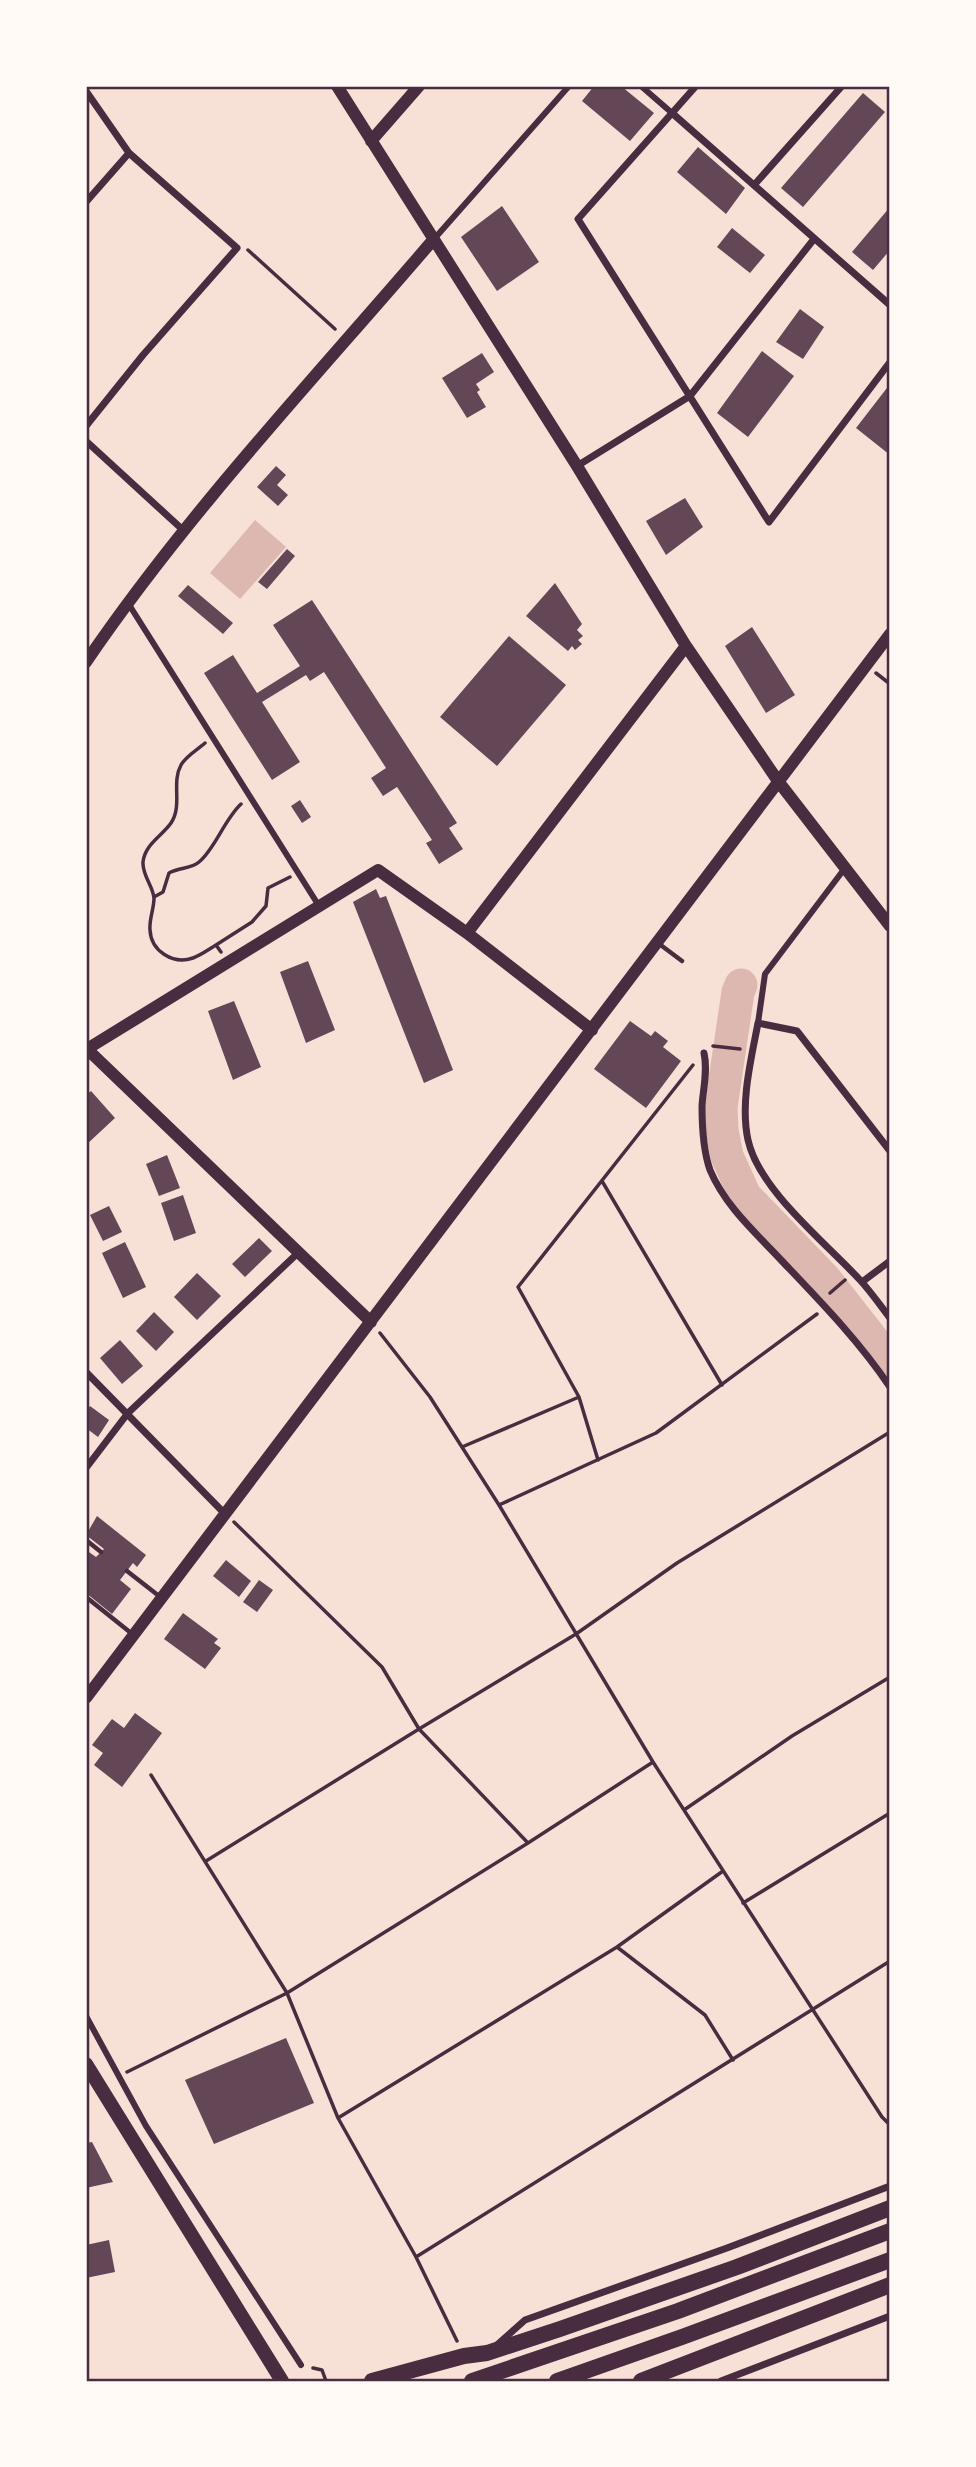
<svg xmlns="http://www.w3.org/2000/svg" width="976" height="2467" font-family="'IBM Plex Sans',sans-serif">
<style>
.water{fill:#dcb8b0}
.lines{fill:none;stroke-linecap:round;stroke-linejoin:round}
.river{stroke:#dcb8b0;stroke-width:33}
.building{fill:#644757}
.path{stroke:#4a2c40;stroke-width:3.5}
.service{stroke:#4a2c40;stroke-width:4.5}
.pedestrian{stroke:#4a2c40;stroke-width:6}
.minor{stroke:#4a2c40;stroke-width:7}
.tertiary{stroke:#4a2c40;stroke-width:12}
.primary{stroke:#4a2c40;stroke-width:14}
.trunk{stroke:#4a2c40;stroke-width:16}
.neatline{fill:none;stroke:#4a2c40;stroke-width:2.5}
</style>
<rect width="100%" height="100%" fill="#f7e1d7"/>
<path class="water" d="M255,520l31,27 -46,52 -30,-26z"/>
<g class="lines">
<path class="river" d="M741,985l-3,7 -17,115 1,23 5,26 18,40 80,83 65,83"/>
</g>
<path class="building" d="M594,86h27l33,27 -24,28 -48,-40z
M863,93l22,19 -82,95 -22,-19z
M698,147l47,41 -19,26 -49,-42z
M502,206l37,56 -42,29 -36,-54z
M890,207v43l-17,20 -21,-18z
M732,228l33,27 -15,18 -33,-26z
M800,309l24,18 -21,32 -27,-17z
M762,351l32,25 -46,61 -31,-24z
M482,353l12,19 -18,12 4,6 -3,2 9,15 -19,11 -25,-40z
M890,384v71l-34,-27z
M276,466l10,9 -9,10 11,10 -10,11 -21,-19z
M685,498l18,29 -37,28 -20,-34z
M287,549l8,7 -28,33 -9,-7z
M555,583l27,41 -5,6 6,6 -5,4 4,4 -7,6 -3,-4 -4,5 -42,-35z
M188,585l45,38 -10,11 -45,-38z
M312,600l145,223 -8,5 14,21 -24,15 -13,-21 6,-3 -35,-53 -14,9 -12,-18 15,-10 -62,-96 -14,9 -4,-6 -44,27 38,60 -28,18 -68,-107 29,-18 24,38 43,-27 -27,-41z
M752,627l43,68 -29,18 -41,-67z
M509,636l57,49 -69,81 -57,-49z
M300,800l11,17 -9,6 -11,-17z
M376,889l4,9 6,-2 67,174 -29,13 -71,-181z
M308,961l27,69 -29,13 -26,-71z
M234,1001l27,66 -28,13 -25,-69z
M630,1021l21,15 4,-5 13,10 -5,6 18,14 -35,47 -52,-39z
M91,1091l24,27 -29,27v-50z
M167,1155l13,33 -21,8 -13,-32z
M183,1195l13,38 -22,8 -13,-38z
M109,1206l13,26 -19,9 -13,-26z
M259,1238l13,13 -27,26 -13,-13z
M125,1242l21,45 -23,11 -21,-45z
M197,1273l24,23 -24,24 -23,-23z
M154,1312l20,20 -18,19 -20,-20z
M120,1340l23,26 -21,18 -22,-26z
M90,1406l19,14 -11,17 -12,-9v-16z
M97,1516l49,39 -9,12 -4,-4 -13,17 11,9 -19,25 -26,-21v-43l10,7 8,-8 -18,-14z
M226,1560l25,21 -12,16 -26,-21z
M259,1580l14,10 -16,22 -14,-10z
M183,1613l35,26 -4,4 7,5 -16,21 -41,-30z
M135,1713l27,20 -40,54 -28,-22 9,-12 -11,-8 20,-26 12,9z
M286,2038l28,65 -100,41 -29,-64z
M92,2142l21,40 -27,6v-45z
M109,2240l6,32 -29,6v-33z"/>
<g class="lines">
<path class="path" d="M248,250l87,79
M876,673l14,11
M205,743c-8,7 -20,14 -24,22 -10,18 2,40 -10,58 -9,13 -26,21 -28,39 -1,13 10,24 11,36 0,11 -5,21 -4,32 1,21 23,35 43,28 8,-3 16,-9 23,-13l5,7
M154,897l9,-5 6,-19c11,-6 22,-4 30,-11 16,-13 25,-42 42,-58
M216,945l36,-23 14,-16 2,-18 22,-11
M713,1046l27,3
M602,1181l120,204
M830,1293l15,-13
M380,1333l50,64 69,108 154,257 229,355 8,8
M462,1447l117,-50
M598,1460l-19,-63 -61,-110 175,-222
M499,1505l157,-72 161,-119
M151,1775l136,218 51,125 78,139 41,84
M684,1810l108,-74 98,-59
M528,1843l-109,-114 157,-95 101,-71 213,-131
M206,1861l213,-132 -37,-62 -148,-145
M743,1903l147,-90
M617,1947l88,68 28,45
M127,2072l160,-79 241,-150 125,-81
M338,2118l279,-171 106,-76
M416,2257l474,-296
M313,2368l9,2 4,11"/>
<path class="service" d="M658,943l24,18
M86,1540l15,12
M127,1571l32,25
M86,1597l45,36"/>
<path class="pedestrian" d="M641,86l31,27
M435,238l134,-152
M128,603l191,303
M758,1023l7,-49 80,-106
M86,2016l60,110 155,239"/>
<path class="minor" d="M696,86l-118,133 191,303 121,-160
M86,91l43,62 108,95 -94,107 -57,71
M672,113l218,192
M755,184l87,-98
M86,202l43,-49
M86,441l97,89
M577,466l113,-70 124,-157
M704,1053c4,18 -1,36 -2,53 0,21 1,44 8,64 15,36 46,63 72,91 38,40 77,80 108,126
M890,1151l-93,-120 -39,-8c-7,37 -18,80 -10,117 11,50 77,102 112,140 11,12 20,25 30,38
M862,1282l28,-21
M86,1372l140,143
M86,1468l42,-55 171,-161
M498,2344l27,-24 202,-72 163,-62
M721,2381l169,-65"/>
<path class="tertiary" d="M337,86l240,380 109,180 92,135 112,145
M371,141l48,-55
M86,662c103,-151 229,-284 347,-422
M467,933l219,-287
M86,1048l285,274
M87,1049l291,-179 89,63 125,97
M86,1698l804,-1064"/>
<path class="primary" d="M86,2064l196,317"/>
<path class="trunk" d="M372,2381l92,-25 23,-3 73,-24 177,-62 153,-59
M472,2381l206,-70 212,-80
M557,2381l125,-44 208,-77
M641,2381l249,-96"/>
</g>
<rect width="976" height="2467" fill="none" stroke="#fffaf5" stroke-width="175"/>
<rect x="88" y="88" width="800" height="2292" class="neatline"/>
</svg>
